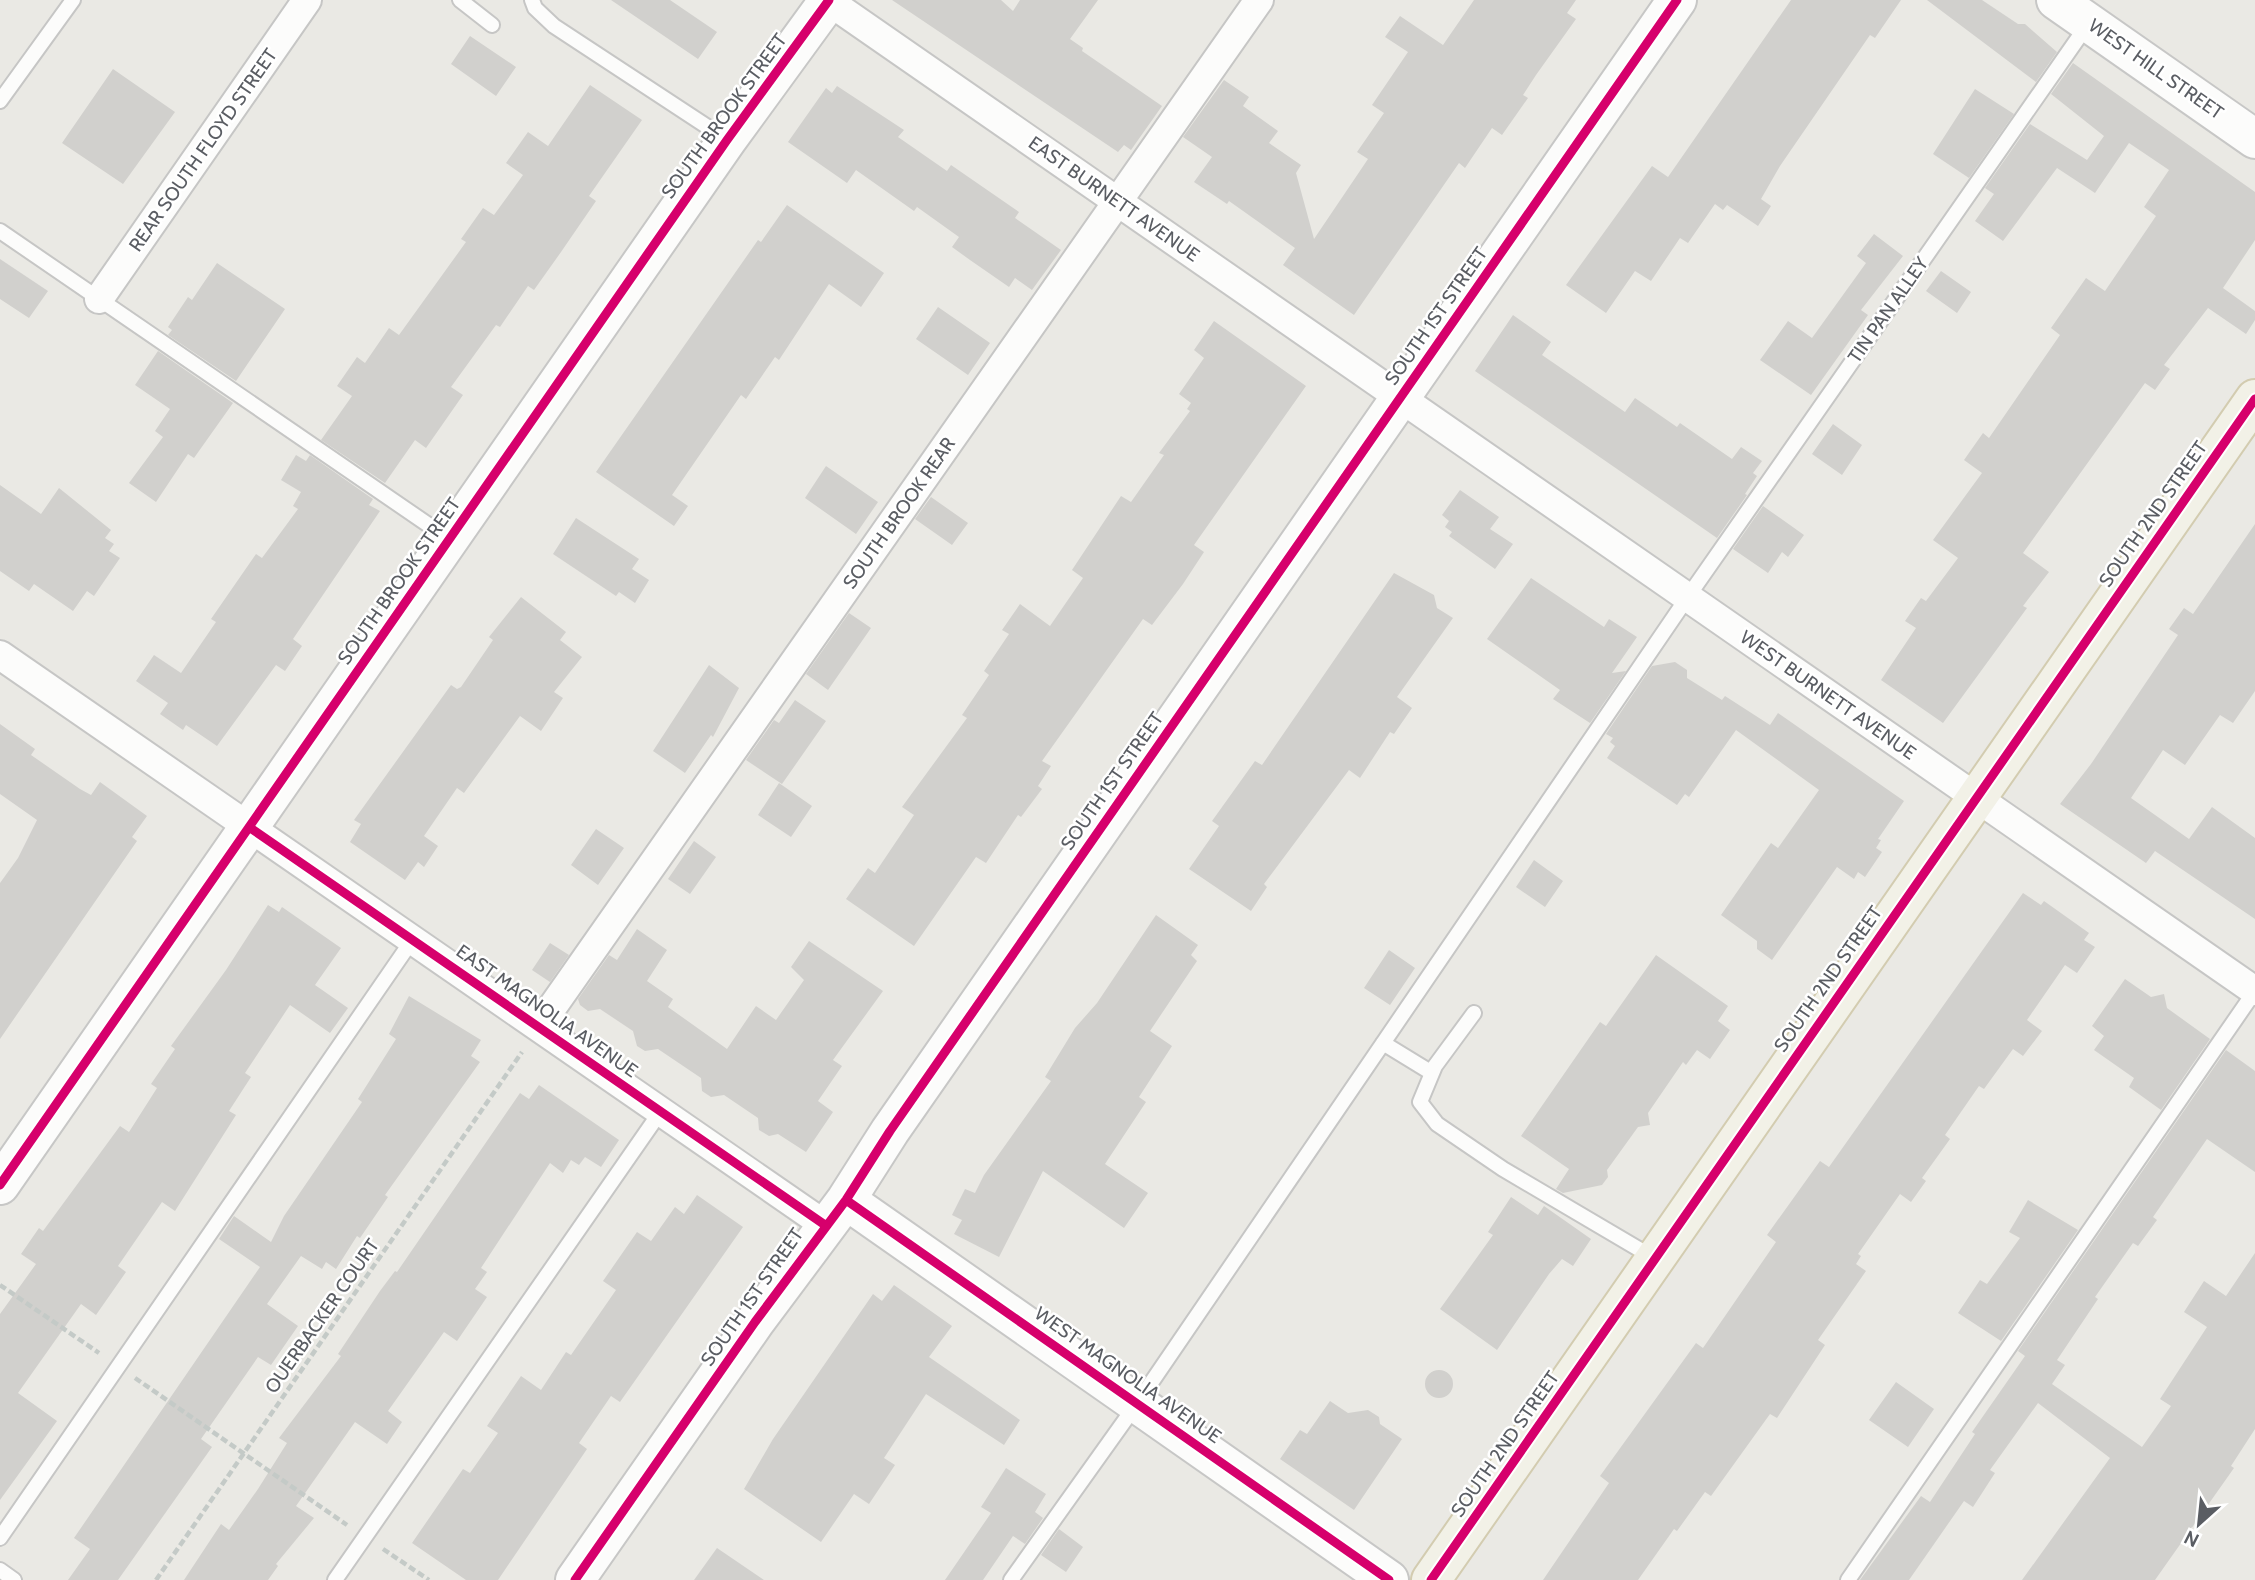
<svg xmlns="http://www.w3.org/2000/svg" width="2255" height="1580" font-family="Cabin,sans-serif">
<style>
.building{fill:#d1d0cd}
.lines{fill:none;stroke-linecap:round;stroke-linejoin:round}
.lane-casing{stroke:#c6c6c5;stroke-width:18}
.street-casing{stroke:#c6c6c5;stroke-width:32}
.secondary-casing{stroke:#c7c7c6;stroke-width:42}
.primary-casing{stroke:#d3ccb0;stroke-width:42}
.path{stroke:#c4cac7;stroke-width:4.5;stroke-dasharray:7 3.5;stroke-linecap:butt}
.lane{stroke:#fcfcfb;stroke-width:14}
.street{stroke:#fcfcfb;stroke-width:28}
.secondary{stroke:#fcfcfb;stroke-width:38}
.primary{stroke:#f2f1e7;stroke-width:38}
.cycleway-casing{stroke:#fff;stroke-width:13}
.cycleway{stroke:#d6006c;stroke-width:9}
.labels{text-anchor:middle;dominant-baseline:central;stroke-width:5;stroke-linejoin:round;paint-order:stroke}
.street-label{font-size:19px;fill:#5a5d63;stroke:#fff}
</style>
<rect width="100%" height="100%" fill="#eae9e4"/>
<path class="building" d="M611,0h59l47,32 -19,27z
M892,0h109l12,11 7,-11h78l-28,39 13,9 -1,3 80,55 -31,44 -7,-5 -6,7z
M1474,0h102l-9,13 9,6 -40,56 -13,20 5,3 -26,37 -10,-7 -27,40 -6,-5 -105,152 -71,-50 12,-17 -66,-47 -2,3 -33,-22 18,-25 -29,-20 41,-57 25,17 -6,9 35,25 -9,12 32,22 -5,8 18,66 54,-80 -11,-7 27,-39 -12,-8 36,-53 -23,-15 15,-21 43,29z
M1791,0h110l-26,38 -5,-3 -90,131 -19,33 10,7 -13,20 -31,-21 -4,5 -8,-6 -27,39 -8,-5 -29,43 -16,-10 -29,42 -40,-28 86,-119 16,11z
M1927,0h55l36,24h7l32,28 -21,30z
M470,36l46,31 -20,29 -45,-32z
M2073,63l182,129v48l-32,48 32,23v9l-9,14 -38,-26 -44,57 6,4 -15,21 -10,-7 -122,170 26,19 -26,34 4,2 -84,115 -62,-43 35,-52 -11,-7 16,-23 5,3 32,-43 -25,-18 49,-67 -18,-13 19,-27 6,5 71,-103 -9,-7 35,-50 19,13 51,-75 -12,-9 25,-37 -40,-27 -34,50 -38,-25 -54,73 -28,-20 19,-27 -9,-6 45,-64 57,36 17,-24 -53,-42z
M113,69l62,43 -52,72 -61,-41z
M590,85l52,35 -53,76 7,5 -35,51 -27,38 -6,-4 -28,41 -4,-2 -45,62 12,8 -37,53 -11,-8 -30,43 -64,-43 31,-44 -15,-10 20,-29 8,6 24,-35 10,7 67,-93 -5,-3 22,-31 11,7 29,-40 -17,-12 22,-31 20,14z
M837,86l67,44 -6,7 49,34 4,-6 68,47 -4,6 46,32 -29,40 -17,-12 -6,9 -39,-27 -18,-13 7,-10 -42,-30 -3,4 -58,-41 -9,13 -59,-41 38,-54 6,5z
M1975,89l39,25 -45,64 -36,-24z
M787,205l97,68 -23,34 -32,-23 -50,76 -4,-3 -29,42 -5,-4 -69,100 16,11 -14,20 -78,-54 162,-232 3,2z
M1874,234l29,22 -42,54 7,5 -57,80 -51,-35 28,-39 24,17 54,-75 -9,-7z
M0,259l48,32 -19,27 -29,-19z
M217,263l68,46 -49,72 -68,-46 4,-5 -4,-3 20,-30 4,3z
M1941,271l30,21 -14,21 -31,-22z
M938,307l52,36 -22,32 -52,-36z
M1513,315l38,27 -9,13 83,57 10,-14 42,29 3,-4 52,36 9,-12 21,14 -9,12 4,3 -12,18 2,1 -30,43 -242,-167z
M1214,321l92,65 -112,159 10,7 -21,32 -31,41 -9,-6 -101,142 9,5 -13,20 4,3 -21,28 -3,-2 -32,48 -10,-6 -62,89 -68,-47 22,-31 7,5 39,-58 -12,-8 65,-89 -5,-3 27,-40 -5,-4 25,-37 -7,-4 18,-26 30,22 33,-48 -11,-8 49,-74 10,6 33,-47 -5,-2 31,-42 -3,-2 4,-6 -12,-9 25,-36 -10,-8z
M158,351l75,52 -39,55 -6,-4 -32,48 -27,-19 34,-46 -8,-6 15,-22 -35,-24z
M1833,424l29,21 -20,30 -30,-21z
M296,455l10,6 4,-6 63,44 -4,6 11,6 -87,128 9,7 -17,25 -9,-6 -59,81 -31,-21 -3,5 -23,-16 8,-11 -32,-22 18,-26 27,18 35,-51 -5,-3 45,-65 6,4 36,-49 -5,-3 8,-14 -20,-12z
M826,466l52,36 -22,32 -51,-36z
M0,485l41,29 18,-26 52,42 -6,8 9,6 -5,7 11,7 -26,38 -7,-5 -14,20 -39,-27 -5,7 -29,-20z
M1460,490l39,27 -9,12 23,15 -18,25 -46,-33 3,-4 -7,-5 4,-6 -7,-6z
M931,497l37,26 -16,22 -37,-26z
M1763,506l41,29 -16,22 -6,-5 -14,21 -35,-24z
M576,518l63,41 -7,10 17,11 -14,23 -16,-11 -3,4 -63,-42z
M2255,524v167l-22,32 -13,-8 -35,50 -22,-15 -32,48 58,41 23,-32 43,31v81l-100,-68 -9,12 -86,-59 31,-40 87,-129 -9,-6 15,-21 9,6z
M1394,573l40,22 3,13 16,10 -56,79 15,11 -18,26 -4,-2 -30,46 -11,-8 -85,114 3,3 -16,24 -62,-42 30,-43 -7,-5 43,-60 7,4z
M1531,578l73,49 5,-8 28,18 -25,36 14,-2 -36,52 -37,-24 7,-9 -73,-51z
M521,597l45,35 -6,8 22,17 -28,35 9,6 -22,33 -21,-15 -56,77 -7,-5 -33,48 14,10 -14,21 -6,-5 -13,18 -55,-38 11,-18 -7,-4 97,-135 6,4 4,-2 32,-47 -4,-3z
M849,613l22,15 -43,62 -22,-16z
M1675,662l12,8v8l35,22 3,-4 45,29 8,-12 126,88 -26,38 3,1 -5,8 6,4 -17,25 -7,-5 -4,7 -17,-12 -65,93 -15,-11v-8l-36,-26 50,-72 7,5 41,-58 -83,-60 -47,67 -4,-3 -8,11 -70,-47 8,-12 -5,-4 3,-4 -7,-4 46,-68z
M709,665l30,23 -26,49 -2,-2 -26,38 -32,-22z
M795,700l31,21 -44,63 -36,-24 28,-40 5,3z
M0,724l35,25 -4,6 49,34 11,6 9,-13 47,34 -15,21 5,4 -137,198v-156l18,-25 19,-38 -37,-26z
M779,783l33,23 -21,31 -33,-22z
M596,829l28,19 -26,37 -27,-20z
M694,841l22,16 -26,37 -22,-15z
M1534,860l29,21 -18,26 -29,-20z
M2023,893l18,12 3,-4 45,32 -5,7 11,7 -18,26 -12,-8 -38,55 15,11 -19,25 -10,-7 -29,40 -5,-3 -34,49 5,4 -28,39 4,3 -15,21 -11,-8 -42,60 3,2 -5,8 10,7 -48,69 7,5 -48,73 -7,-4 -59,82 -6,-4 -28,39 -3,-2 -36,51h-95l66,-97 -9,-7 96,-133 7,5 73,-106 -9,-7 53,-74 9,6z
M268,905l11,7 3,-5 59,41 -26,37 33,23 -18,25 -40,-28 -45,68 6,4 -22,34 7,4 -61,96 -13,-9 -44,64 8,6 -30,43 -15,-11 -63,89 39,28 -57,79v-186l36,-50 -15,-10 18,-26 4,3 77,-105 9,6 28,-44 -6,-4 24,-35 -4,-3 55,-76z
M1156,915l42,30 -7,10 6,6 -47,70 22,15 -33,51 7,5 -41,62 43,29 -24,35 -81,-57 -44,86 -45,-23 8,-14 -10,-5 13,-26 10,4 9,-18 67,-94 -6,-4 30,-49 22,-25z
M637,929l30,21 -20,31 26,18 -5,8 59,42 29,-43 20,14 28,-40 -13,-13 18,-26 74,50 -50,69 9,6 -24,35 15,11 -27,40 -28,-18 -9,2 -10,-6 -1,-12 -34,-23 -13,2 -9,-6 -1,-13 -43,-29 -13,2 -8,-5 -4,-15 -33,-22 -12,2 -8,-6 -2,-6 31,-44 8,5z
M550,943l19,12 -19,27 -18,-12z
M1389,950l26,18 -25,37 -26,-17z
M1656,955l72,51 -10,15 12,9 -20,29 -13,-9 -11,15 -3,-3 -35,51 2,12 -12,2 -31,43 1,7 -6,8 -39,8 -7,-4 13,-20 -48,-33 79,-114 6,4z
M2125,979l26,18 13,-3 3,14 43,31 -49,71 -32,-23 5,-9 -40,-28 10,-14 -12,-10z
M409,996l72,44 -10,16 9,6 -95,133 3,2 -28,41 -3,-2 -21,33 -10,-7 -4,7 -21,-13 -34,48 31,22 -27,39 -13,-8 -57,82 11,8 -94,133h-50l22,-31 -16,-11 186,-271 -41,-28 15,-23 37,26 13,-26 78,-114 -4,-3 38,-60 -7,-5z
M2226,1050l29,21v101l-48,-33 -54,78 4,3 -19,26 -5,-3 -38,54 3,2 -41,61 8,5 -13,19 90,63 29,-41 -11,-7 47,-72 -23,-15 20,-31 22,15 29,-43v176l-24,37 3,2 -79,112h-133l88,-122 -72,-55 -48,67 5,3 -22,34 -9,-6 -55,79h-49l61,-84 9,6 45,-68 -3,-2 53,-76 -7,-5z
M539,1085l80,55 -18,27 -16,-10 -6,8 -8,-5 -8,13 -13,-10 -69,105 6,4 -12,17 12,8 -30,44 -13,-9 -56,79 14,11 -15,22 -32,-22 -59,84 18,12 -38,46 2,2 -10,14h-84l37,-56 8,6 29,-41 29,-46 -8,-5 62,-82 -3,-2 42,-63 15,-20 2,1 123,-179 9,6z
M697,1195l46,32 -123,175 -9,-6 -32,47 8,6 -89,131h-32l-54,-37 51,-74 7,4 28,-40 -11,-7 34,-50 20,14 25,-38 5,3 45,-65 -13,-9 34,-49 14,9 24,-34 9,7z
M1511,1197l27,18 6,-9 47,33 -18,27 -11,-7 -13,15 -52,76 -57,-41 53,-74 -5,-3z
M2028,1200l50,30 -77,111 -43,-28 22,-33 7,4 33,-46 -11,-6z
M894,1285l58,41 -23,31 91,63 -16,25 -78,-51 -42,64 11,7 -26,39 -15,-10 -33,48 -77,-53 29,-50 100,-145 9,7z
M1425 1384a14 14 0 1 1 28 0a14 14 0 1 1-28 0Z
M1896,1382l38,27 -26,38 -39,-27z
M1330,1401l18,12 20,-3 11,7 1,7 22,15 -48,71 -74,-51 20,-29 7,4z
M1006,1468l40,26 -11,18 8,6 -18,26 -12,-8 -30,44h-38l46,-67 -10,-6z
M1059,1529l24,18 -17,25 -25,-17z
M717,1548l47,32h-70z"/>
<g class="lines">
<defs>
<path id="lane" d="M460,0l32,25
M532,0l3,8 19,18 172,113
M0,101l73,-101
M0,231l449,308
M1474,1013l-39,53 -15,36 17,22 66,45 151,89
M1383,1043l49,30
M0,1538l413,-599
M0,1570l14,10
M335,1580l326,-469
M1011,1580l127,-178 549,-804 401,-574
M1848,1580l407,-589"/>
<path id="street" d="M827,0l1428,991
M99,299l208,-299
M0,655l825,570
M539,1026l720,-1026"/>
<path id="secondary" d="M2056,0l199,139
M0,1185l727,-1045 102,-140
M846,1200l543,380
M575,1580l180,-258 91,-122 44,-69 787,-1131"/>
<path id="primary" d="M1431,1580l824,-1181"/>
</defs>
<use href="#lane" class="lane-casing"/>
<use href="#street" class="street-casing"/>
<use href="#secondary" class="secondary-casing"/>
<use href="#primary" class="primary-casing"/>
<path class="path" d="M0,1285l99,68
M135,1378l212,147
M383,1549l46,31
M156,1580l366,-528"/>
<use href="#lane" class="lane"/>
<use href="#street" class="street"/>
<use href="#secondary" class="secondary"/>
<use href="#primary" class="primary"/>
<defs>
<path id="cycleway" d="M249,827l576,398
M0,1185l727,-1045 102,-140
M846,1200l543,380
M575,1580l180,-258 91,-122 44,-69 787,-1131
M1431,1580l824,-1181"/>
</defs>
<use href="#cycleway" class="cycleway-casing"/>
<use href="#cycleway" class="cycleway"/>
</g>
<g class="labels">
<g class="street-label">
<text transform="translate(2156 69) rotate(35)">WEST HILL STREET</text>
<text transform="translate(724 116) rotate(-54)">SOUTH BROOK STREET</text>
<text transform="translate(203 150) rotate(-55)">REAR SOUTH FLOYD STREET</text>
<text transform="translate(1114 199) rotate(35)">EAST BURNETT AVENUE</text>
<text transform="translate(1888 310) rotate(-55)">TIN PAN ALLEY</text>
<text transform="translate(1436 316) rotate(-55)">SOUTH 1ST STREET</text>
<text transform="translate(899 513) rotate(-55)">SOUTH BROOK REAR</text>
<text transform="translate(2153 514) rotate(-55)">SOUTH 2ND STREET</text>
<text transform="translate(399 581) rotate(-55)">SOUTH BROOK STREET</text>
<text transform="translate(1828 695) rotate(35)">WEST BURNETT AVENUE</text>
<text transform="translate(1112 781) rotate(-55)">SOUTH 1ST STREET</text>
<text transform="translate(1828 979) rotate(-55)">SOUTH 2ND STREET</text>
<text transform="translate(547 1011) rotate(35)">EAST MAGNOLIA AVENUE</text>
<text transform="translate(752 1297) rotate(-55)">SOUTH 1ST STREET</text>
<text transform="translate(322 1316) rotate(-55)">OUERBACKER COURT</text>
<text transform="translate(1128 1375) rotate(35)">WEST MAGNOLIA AVENUE</text>
<text transform="translate(1505 1444) rotate(-55)">SOUTH 2ND STREET</text>
</g>
</g>
<g transform="translate(2199 1524) rotate(207)" stroke="#ffffff" stroke-width="5" paint-order="stroke">
<path d="M0-5L12 26L0 18L-12 26Z" fill="#5a5d63"/>
<text y="-10" font-size="19" font-weight="bold" text-anchor="middle" fill="#5a5d63">N</text>
</g>
</svg>
